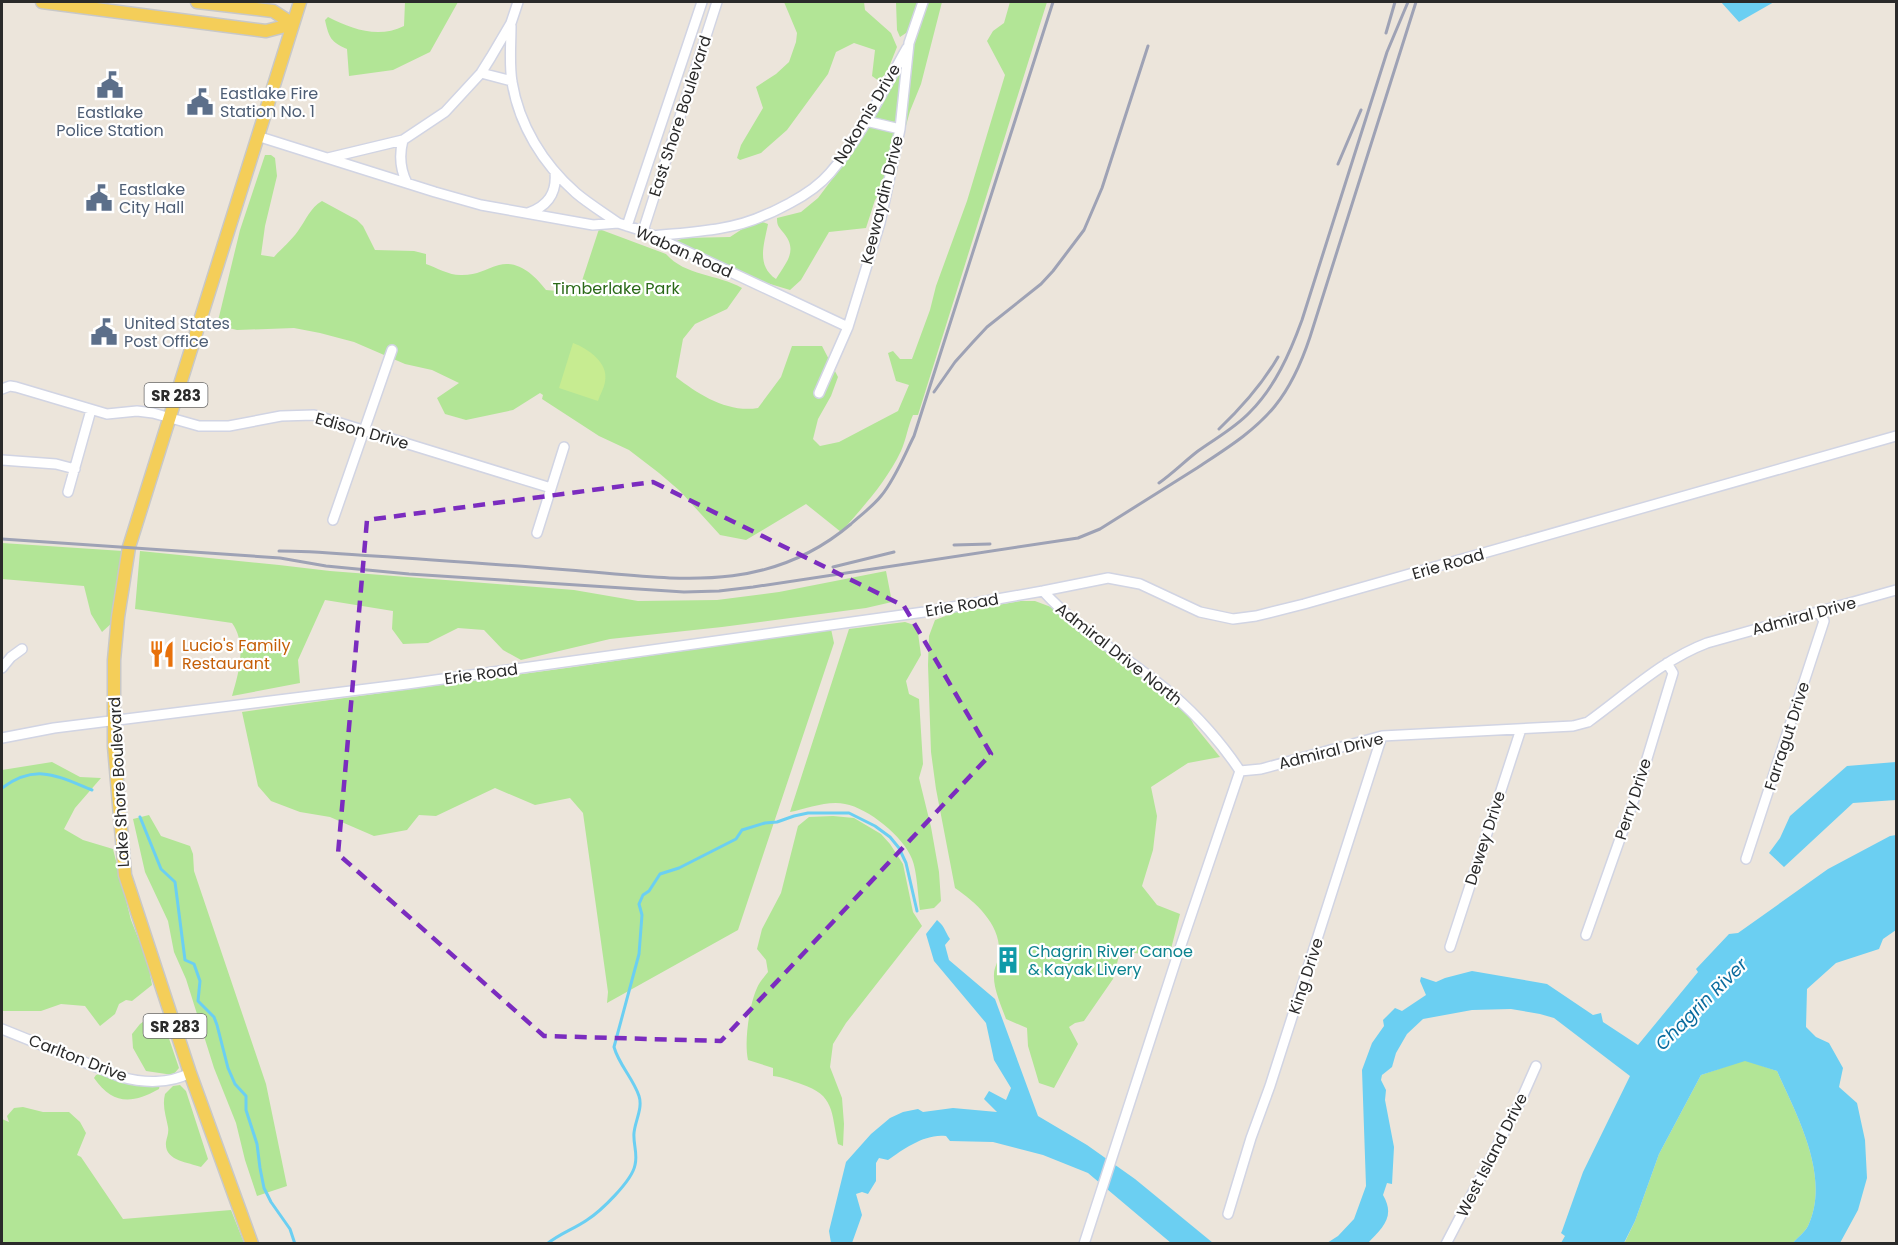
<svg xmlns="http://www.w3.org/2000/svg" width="1898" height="1245" font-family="Poppins,sans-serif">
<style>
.green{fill:#b2e596}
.pitch{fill:#c7ec91}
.water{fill:#6bcff2}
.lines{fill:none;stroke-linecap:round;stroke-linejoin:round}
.stream{stroke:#6bcff2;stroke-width:3}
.minor-casing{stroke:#d1d4e3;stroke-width:12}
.major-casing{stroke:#c8c8c8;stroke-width:15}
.minor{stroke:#fff;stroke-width:9}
.major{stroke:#f4ce59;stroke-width:12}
.rail{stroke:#9ea2b5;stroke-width:3}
.marked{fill:none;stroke:#7b2cbf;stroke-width:4.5;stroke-dasharray:12 8;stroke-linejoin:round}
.labels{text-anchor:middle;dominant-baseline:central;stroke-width:4.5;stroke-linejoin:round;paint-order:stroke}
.shield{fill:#fff;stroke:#6a6a6a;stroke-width:1.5}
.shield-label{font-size:15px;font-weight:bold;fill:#2a2a2a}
.service-label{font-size:16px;fill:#4e5e75;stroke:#fff;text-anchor:start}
.street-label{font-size:16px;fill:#2a2a2a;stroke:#fff}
.park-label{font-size:16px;fill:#2a6918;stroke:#fff}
.food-label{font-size:16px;fill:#c56008;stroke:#fff;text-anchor:start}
.culture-label{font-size:16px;fill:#0d838f;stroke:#fff;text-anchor:start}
.water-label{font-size:18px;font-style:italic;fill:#0a6c9e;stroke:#fff}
</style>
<rect width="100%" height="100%" fill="#ece5db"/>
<path class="green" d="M405,2h53l-28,50 -37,18 -44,6 -2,-27c-16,-7 -18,-11 -22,-29l3,-3c24,12 50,22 76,9z
M784,2h80l1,8 26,23 6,14 -10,25 -8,9 -7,-5 3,-26 -21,-7 -18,9 -8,22 -41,56 -26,23 -21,7 -3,-2 4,-13 22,-37 -7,-21 20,-13 13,-12 7,-20 1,-9z
M896,2h24l-11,29 -9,6 -3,-7z
M928,2h14l-21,82 -11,27 -18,66 -17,23 -9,28 -37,4 -28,48 -11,10 -30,-9 -87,-39 11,-4 46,-1 20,-13 10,-3 8,3c-4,21 -12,41 8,55 11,-18 23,-29 6,-48 -4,-5 -5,-6 -5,-13l24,-6 17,-14 37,-49 22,-44 18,-23 23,-49z
M1010,2h37l-129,413h-5c-5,11 -7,25 -12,36 -15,31 -37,55 -60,81l-35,-28 -60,36 -26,-5 -40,-44 -21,-18 -30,-23 -30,-14 -57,-37 1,-4 -3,-2 -27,17 -47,10 -21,-6 -8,-16 22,-15 -27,-13 -27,-6 -51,-22 -34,-9 -26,-5 -57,2 -20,-5 23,-95 25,-75h6l4,3 2,18 -12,50 -4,29 13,2c7,-8 17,-16 24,-26 8,-11 12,-23 24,-30l35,19 6,6 12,24 39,1 12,3v10c11,4 25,12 36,11 16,0 23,-6 37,-10 20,-5 36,11 47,25l32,3 21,-64 67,25c19,22 52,20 76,34l-15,21 -32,15 -12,15 -7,38c23,18 52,36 82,31l23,-31 11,-31h30l16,31 -7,19 -13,23 -5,20 7,7 19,-4 59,-31 11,-26 -13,-4 -8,-28 5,-2 7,8h12l18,-49 6,-24 31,-85 38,-126 -18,-34 6,-10 11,-8z
M2,543l121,8 -10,71 -11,10 -11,-18 -7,-28 -82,-7z
M140,551l139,14 51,6 244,19 64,11 79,-1 62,-8 107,-21 6,31 -26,6 -144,19 -112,12 -89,21 -18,-10 -19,-20 -26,-2 -30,15 -25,1 -11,-15 1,-18 -68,-11 -27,60 2,23 -68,13c7,-24 15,-52 0,-73l-97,-14z
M1021,601h14l16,6 119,90 18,17 6,11 26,32 -32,6 -37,24 6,29 -4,34 -11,36 15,19 23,9 -9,35 -6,8 -30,-4 -14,-5 -8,31 -29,42 -9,2 -6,4 9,17 -24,44 -15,-5 -11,-37 -1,-18 -21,-9c-5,-14 -13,-31 -12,-45 0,-6 4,-12 5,-19 3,-29 -22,-52 -44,-67l-19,-99 -5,-37 -3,-87 1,-29 6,-16 21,-8z
M905,622l12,4 4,29 -15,26 3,13 10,5 4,65 -4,14 12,49 8,45 2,29 -7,7 -14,2c-2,-14 -3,-39 -8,-51 -8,-22 -44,-51 -67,-55 -17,-4 -39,5 -55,8l59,-183z
M831,629l3,14 -96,287 -131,73 1,-11 -25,-179 -13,-15 -35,7 -40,-17 -59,28 -17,-1 -12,15 -33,6 -44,-19 -30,-5 -29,-11 -13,-15 -16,-74 339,-46z
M52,762l28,15 21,1 -26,30 -11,21 19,11 30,9 18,71 17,43 4,22 -20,16 -6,-1 -7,4 -4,10 -15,12 -15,-20 -24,-2 -20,7h-39v-241z
M149,815l12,21 29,10 3,8 1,17 72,213 21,102 -30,10 -12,-36 -9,-37 -22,-55 -28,-89 -12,-27 -6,-31 -23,-49 -12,-53z
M833,816l21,2 27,16 9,10 13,20 10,48 9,14 -76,97 -13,21 -3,23 12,31 2,26 -1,22 -5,-2c-7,-32 -3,-49 -37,-60 -9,-3 -18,-7 -28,-8v-8l-25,-8c-4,-18 1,-54 9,-72 2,-5 7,-11 11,-16l-2,-12 -9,-11 5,-20 19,-36 17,-67 11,-9z
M150,1017l12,1 17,50 -6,7 -27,-4 -13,-23 -1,-14 8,-10z
M1745,1060l32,11c20,45 54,106 31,155 -3,6 -11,12 -15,17l-169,1 11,-23 24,-67 42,-79z
M102,1073l23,5 9,7 17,1 9,-2 -1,5c-27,15 -46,16 -65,-11l2,-3z
M180,1085l6,6 22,68 -7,8c-13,-5 -37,-6 -35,-25 1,-6 3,-9 2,-15 -2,-11 -6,-21 -3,-33l8,-8z
M23,1107l20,5h26l11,10 6,11 -9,22 4,2 42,62 108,-9 13,33h-242v-124l7,3 -2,-6 7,-8z"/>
<path class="pitch" d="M573,343c16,6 36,20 32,39 -1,6 -5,13 -7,19l-39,-13z"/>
<path class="water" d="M1721,2h53l-35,20z
M1896,762v38l-43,3 -69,64 -15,-14 11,-15 10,-22 57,-50z
M1896,835v95l-13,9 -4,10 -43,14 -29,26 -1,38 10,10 13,6 14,25 -4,19 18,16 8,37 2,38 -9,32 -18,33h-47c4,-5 12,-11 15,-17 23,-49 -11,-110 -31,-155l-32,-10 -44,14 -42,79 -24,67 -11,22h-63l4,-7 -4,-3 1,-2 21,-59 47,-96 -76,-58 -14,-4 -29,-5 -39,1 -49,9 -16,15 -11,19 -4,14 -10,8 -1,5 5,10 -1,10 9,47 -2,37 -5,-1 -4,12c13,22 -1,33 -15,48h-41l11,-7 16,-17 12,-33 -4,-116 10,-27 12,-17 -1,-6 12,-12 7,3 24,-16 -6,-14 1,-4 15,5 9,-4 27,-7 75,13 46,31 8,-2 2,9 35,23 60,-73 -2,-3 33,-35 9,-1 90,-64 62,-33z
M937,920c9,8 7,10 13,19l-5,6 4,15 46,39 43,117 49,29 48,34 78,64h-42l-83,-70 -45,-18 -50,-13 -43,-1 -4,-5c-20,-3 -43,13 -58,24l-9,-2 -3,5v18l-8,13 -6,-2 -6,2 6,21 -10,28h-21l-2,-12 17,-69 25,-28 19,-16 13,-6 15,-3 5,3 30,-4 44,4 -13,-13 5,-8 17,9 5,-12 -17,-28 -8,-37 -52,-62 -8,-27z"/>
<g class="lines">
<path class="stream" d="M2,788c34,-25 55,-12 90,2
M140,817l21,52 14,13 10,78 9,4 6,17 -2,20 16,16 3,8 11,43 7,16 11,12v14l11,34 3,24 4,20 7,14 19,27 5,15
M547,1244c12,-10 27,-15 40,-24 14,-9 45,-39 48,-55 3,-11 -2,-21 -1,-32 1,-12 9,-25 5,-37 -6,-18 -20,-31 -25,-49l25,-93 3,-39 -3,-11 4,-9 6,-4 11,-17 19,-6 57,-29 6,-9 23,-7 12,-1 17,-6 14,-3h41l26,13 15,11 9,11 7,15 11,48"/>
<defs>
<path id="minor" d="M511,26c0,18 -2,38 1,56 7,43 31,82 64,111 13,11 28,20 42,30
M481,73l31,8
M866,121l34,8
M257,136l178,56 46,13 112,20 25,-2 25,8 205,96
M403,140c-4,15 -3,29 4,43
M328,158l75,-18 42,-28 36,-39 10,-16 20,-34 7,-21
M528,213c20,-7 29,-20 27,-41
M627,226l75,-224
M643,231l74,-229
M653,236c37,-4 78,-5 112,-21 9,-3 17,-8 25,-12 15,-8 29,-17 40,-30 32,-37 53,-83 77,-125
M2,389l8,-3 6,1 91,27 30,-3 16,2 46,13h30l52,-10 33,-1 237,73
M819,393l29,-66 32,-104 20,-94 9,-86 14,-41
M2,460l54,4 19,5
M68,492l23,-82
M333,520l59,-170
M537,533l27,-86
M1043,591c38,42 88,68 130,104 24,20 50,50 67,76
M2,668l9,-11 11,-8
M2,738l52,-10 353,-44 517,-72 119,-21 65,-13 32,6 60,28 33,7 23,-3 48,-12 592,-168
M1240,771l21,-2 121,-33 191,-10 15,-4c39,-28 74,-62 119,-79l189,-53
M1746,859l78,-238 -5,-8
M1586,935l53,-150 34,-112 -6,-10
M1450,947l71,-218
M2,1029l119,48c22,6 48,7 69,-4
M1228,1214l23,-76 19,-52 112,-350
M1084,1244l92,-284 64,-189
M1446,1244l75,-144 15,-34"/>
<path id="major" d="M42,2l224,29 27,-7
M197,2l76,9 20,13
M252,1244l-62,-171 -65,-198 -11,-129v-86l4,-43 11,-70 171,-545"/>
</defs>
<use href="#minor" class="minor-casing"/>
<use href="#major" class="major-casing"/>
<use href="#minor" class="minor"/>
<use href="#major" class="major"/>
<path class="rail" d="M1386,33l9,-31
M1338,164l23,-54
M934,392l21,-30 18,-20 14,-15 54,-43 12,-13 31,-41 18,-42 46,-142
M1219,429c22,-21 44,-46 59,-72
M1159,483c14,-10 26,-22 39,-32 18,-13 37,-23 52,-39 25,-25 40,-59 52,-92l85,-268 21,-50
M2,539l278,19 46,8 83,8 275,18 35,-1 34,-4 325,-49 22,-9c32,-20 65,-41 97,-61 27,-18 57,-36 78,-62 17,-21 27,-45 35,-69l106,-335
M954,545l36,-1
M279,551c32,0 64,3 95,5 65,4 130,9 195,14 103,8 196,27 282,-46 10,-9 22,-18 30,-28 14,-17 23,-40 33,-60l139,-434
M833,567l61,-15"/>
</g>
<path class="marked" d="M653,482l251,124 87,148 -270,287 -177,-5 -206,-182 29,-334z"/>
<defs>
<symbol id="civic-bare" viewBox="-9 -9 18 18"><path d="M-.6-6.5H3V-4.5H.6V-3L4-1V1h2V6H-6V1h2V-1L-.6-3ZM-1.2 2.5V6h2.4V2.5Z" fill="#5c6f8a" stroke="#fff" stroke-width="2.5" paint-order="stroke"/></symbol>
<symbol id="restaurant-bare" viewBox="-9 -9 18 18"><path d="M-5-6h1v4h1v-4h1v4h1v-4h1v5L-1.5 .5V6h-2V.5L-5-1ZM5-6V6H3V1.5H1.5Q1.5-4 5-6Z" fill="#e8710a" stroke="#fff" stroke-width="2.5" paint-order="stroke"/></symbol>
<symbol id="building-bare" viewBox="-9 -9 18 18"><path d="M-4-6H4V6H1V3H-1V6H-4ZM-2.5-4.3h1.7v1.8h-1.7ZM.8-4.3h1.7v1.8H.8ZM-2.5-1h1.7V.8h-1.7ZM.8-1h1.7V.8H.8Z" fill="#0f9aa8" stroke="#fff" stroke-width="2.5" paint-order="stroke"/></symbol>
</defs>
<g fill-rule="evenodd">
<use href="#civic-bare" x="91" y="66" width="38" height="38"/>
<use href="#civic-bare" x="181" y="83" width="38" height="38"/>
<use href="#civic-bare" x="80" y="179" width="38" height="38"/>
<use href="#civic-bare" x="85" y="313" width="38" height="38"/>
<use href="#restaurant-bare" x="143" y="635" width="38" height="38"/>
<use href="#building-bare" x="989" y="941" width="38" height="38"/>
</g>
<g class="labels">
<g class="shield">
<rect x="144.5" y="383" width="63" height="24" rx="4.5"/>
<rect x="143.5" y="1014" width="63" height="24" rx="4.5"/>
</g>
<g class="shield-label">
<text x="176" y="395">SR 283</text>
<text x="175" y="1026">SR 283</text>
</g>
<g class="service-label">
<text x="220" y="93">Eastlake Fire<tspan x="220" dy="18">Station No. 1</tspan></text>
<text x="110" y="112" text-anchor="middle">Eastlake<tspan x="110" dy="18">Police Station</tspan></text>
<text x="119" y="189">Eastlake<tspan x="119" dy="18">City Hall</tspan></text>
<text x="124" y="323">United States<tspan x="124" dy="18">Post Office</tspan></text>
</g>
<g class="street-label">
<text transform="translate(867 114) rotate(-59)">Nokomis Drive</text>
<text transform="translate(680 116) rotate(-72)">East Shore Boulevard</text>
<text transform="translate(882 200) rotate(-76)">Keewaydin Drive</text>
<text transform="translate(684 252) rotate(24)">Waban Road</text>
<text transform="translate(362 431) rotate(16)">Edison Drive</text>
<text transform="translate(1448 564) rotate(-16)">Erie Road</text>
<text transform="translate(962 605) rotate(-10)">Erie Road</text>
<text transform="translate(1804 616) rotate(-15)">Admiral Drive</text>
<text transform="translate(1119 654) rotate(38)">Admiral Drive North</text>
<text transform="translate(481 674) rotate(-8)">Erie Road</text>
<text transform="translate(1787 736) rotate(-72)">Farragut Drive</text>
<text transform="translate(1331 751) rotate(-14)">Admiral Drive</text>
<text transform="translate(119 782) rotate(-93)">Lake Shore Boulevard</text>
<text transform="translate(1633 799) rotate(-72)">Perry Drive</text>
<text transform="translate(1485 838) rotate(-72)">Dewey Drive</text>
<text transform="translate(1306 976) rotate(-72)">King Drive</text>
<text transform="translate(78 1058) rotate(21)">Carlton Drive</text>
<text transform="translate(1492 1155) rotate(-63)">West Island Drive</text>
</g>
<g class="park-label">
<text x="616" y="288">Timberlake Park</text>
</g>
<g class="food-label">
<text x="182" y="645">Lucio's Family<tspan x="182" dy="18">Restaurant</tspan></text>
</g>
<g class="culture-label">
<text x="1028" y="951">Chagrin River Canoe<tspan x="1028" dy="18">&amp; Kayak Livery</tspan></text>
</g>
<g class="water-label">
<text transform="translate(1701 1004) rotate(-45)">Chagrin River</text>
</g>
</g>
<rect width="1898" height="1245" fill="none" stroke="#2a2a2a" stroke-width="6"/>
</svg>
